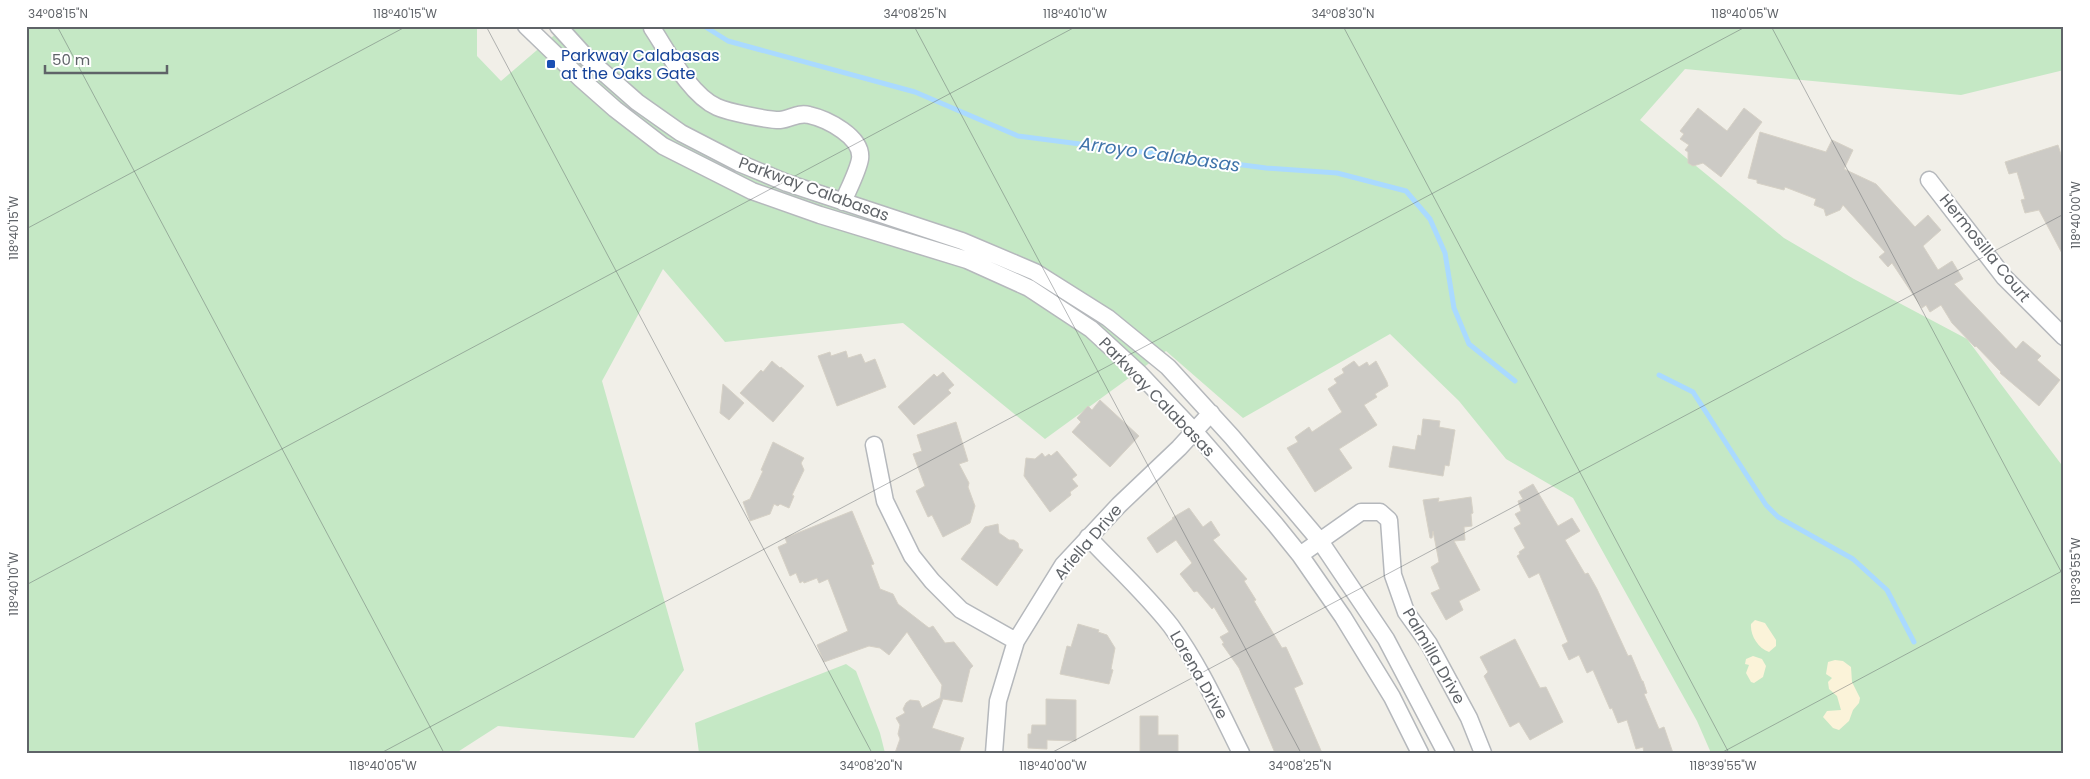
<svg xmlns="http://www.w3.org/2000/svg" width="2090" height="779" font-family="Poppins,sans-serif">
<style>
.green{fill:#c5e8c5}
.sand{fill:#fbf3d9}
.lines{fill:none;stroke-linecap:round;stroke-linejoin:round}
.stream{stroke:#aadaff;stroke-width:5}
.building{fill:#cccac5;stroke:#d6d1c6}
.minor-casing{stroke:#b5b8bc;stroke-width:19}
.minor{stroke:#fff;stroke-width:16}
.ticks{fill:none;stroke:#5f6368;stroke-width:1;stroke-opacity:0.45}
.transit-dot{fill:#1a4fb4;stroke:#fff;stroke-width:2}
.labels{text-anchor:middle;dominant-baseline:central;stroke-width:4;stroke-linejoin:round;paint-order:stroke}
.transit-label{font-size:16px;fill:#164399;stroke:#fff;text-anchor:start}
.street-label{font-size:16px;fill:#5f6368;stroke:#fff}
.water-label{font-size:18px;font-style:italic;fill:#4174aa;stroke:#fff}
.neatline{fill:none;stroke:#5f6368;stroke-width:2}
.ticks-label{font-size:12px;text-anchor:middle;fill:#5f6368}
</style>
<rect width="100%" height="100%" fill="#f1efe8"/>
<path class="green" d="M26,26h451v30l24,25 64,-55h1499v44l-103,25 -276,-26 -45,51 144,118 70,41 113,60 97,129v285h-353l-14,-32 -124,-223 -67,-39 -47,-58 -69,-67 -147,84 -77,-67 -121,88 -142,-116 -178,19 -62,-73 -61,112 82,289 -50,68 -136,-12 -42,27h-430z
M846,664l10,7 24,62 5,20h-186l-4,-30z"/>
<path class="sand" d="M1755,620l10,3 11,17v6l-7,6c-11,-4 -19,-17 -18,-28z
M1753,656l9,3 4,7 -3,11 -9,6 -3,-1 -5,-9 3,-8 -4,-1 1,-5z
M1835,660l8,1 8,6 1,15 8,16 -1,5 -6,7 -4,11 -10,9 -6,-2 -10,-11 4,-6 14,-1 -4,-14 -8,-7 -1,-7 4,-4 -6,-4 2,-12z"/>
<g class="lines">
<path class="stream" d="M704,26l24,15 187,51 103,44 248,32 71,5 69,18 24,28 15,34 9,55 15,36 46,37
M1659,375l34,17 73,113 12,12 75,42 34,31 27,52"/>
</g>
<path class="building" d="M1698,108l29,23 17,-23 18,14 -41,55 -18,-14 -10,3 -5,-3v-11l-3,-2 4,-5 -9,-6 4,-5 -4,-3z
M1760,132l66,20 6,-12 21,10 -9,19 32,15 39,43 13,-12 13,15 -18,16 15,24 14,-9 11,18 -9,5 62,65 7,-8 18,15 -4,4 23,20 -21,26 -39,-33 1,-1 -25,-26 -1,1 -23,-24 -11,-18 -11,7 -4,-7 -4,3 -30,-45 -4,4 -9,-10 6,-5 -42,-47 -3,5 -14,6 -2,-7 -10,-4 2,-6 -31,-12 -1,3 -27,-7v-3l-9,-2z
M2058,145l6,19v93l-25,-47 -14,3 -4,-13 4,-1 -8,-27 -8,2 -4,-12z
M846,351l2,7 13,-4 4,9 10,-4 11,28 -49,19 -19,-50 12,-4 1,4z
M772,361l8,7 1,-1 23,19 -31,36 -33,-29 21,-23 2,2z
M1354,361l5,6 8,-5 2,4 7,-5 11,21 1,4 -13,8 2,3 -13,8 13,20 -38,24 13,19 -37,24 -28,-44 11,-6 -3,-5 14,-10 3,5 30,-20 -14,-23 9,-6 -3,-4 10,-6 -2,-4z
M943,372l11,13 -6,5 3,3 -37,32 -16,-18 36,-33 3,3z
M723,384l21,19 -15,17 -9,-7z
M1100,400l39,36 -29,31 -38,-35 9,-10 -4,-4 11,-12 4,4z
M1423,419l17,2 -1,6 16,3 -6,36 -4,-1 -2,11 -54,-9 4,-21 22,4 3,-15 3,1z
M956,422l12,39 -9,3 10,19 -1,4 7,19 -5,17 -27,14 -11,-22 -4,2 -12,-26 9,-5 -12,-32 9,-3 -5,-16z
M773,442l31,16 -3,5 3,7 -12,25 2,1 -5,12 -9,-4 -2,2 -4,-2 -4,10 -20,7 -7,-19 7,-3 13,-28 -2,-1z
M1057,451l20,24 -5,4 6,7 -8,6 1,3 -21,17 -26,-36 2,-18 9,1 7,-6 3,4 4,-3 2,2z
M1533,484l25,42 14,-8 8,13 -15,9 20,34 3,-1 9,16 31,67 3,-1 11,26h1l4,12 -3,1 15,35 5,-2 9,26h-29l-1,-6 -7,2 -9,-29 -9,3 -6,-15 -2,1 -17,-39 -6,3 -8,-18 -10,5 -7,-15 6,-3 -29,-69 -10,5 -12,-22 3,-2 -1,-2 6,-4 -11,-20 7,-4 -6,-10 6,-3 -3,-10 5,-2 -4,-7z
M1471,497l2,16 -2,1 1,12 -8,1 1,13 -11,1 26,49 -21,11 4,9 -17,10 -15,-27 9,-4 -9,-22 8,-5 -6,-31 -1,7h-2l-7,-38 16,-2 -1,4z
M1189,508l14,19 8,-6 9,14 -7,5 34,39 -3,2 12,19 -2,1 28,47 4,-1 17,37 -9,4 28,65h-47l-36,-85 -17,-24 2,-1 -4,-6 9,-5 -15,-25 -2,2 -15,-18 -3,1 -14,-18 12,-11 -16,-23 -19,13 -10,-15 26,-19 -1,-1z
M852,511l22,53 -3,1 9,24 13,5 5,10 31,24 4,-2 12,17 9,-1 19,24 -3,3 -8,33 -19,-3 -11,29 32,10 -5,15h-64l5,-14 -2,-5 2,-9 -4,-7 9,-5 -2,-4 3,-6 4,-3 9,1 3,7 18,-10 2,-13 -35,-53 -18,23 -9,-7 -11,-2 -45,16 -7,-17 31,-14 -20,-52 -9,4 -2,-5 -13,5 -1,-2 -3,2 -4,-10 -6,3 -12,-29 9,-4 -2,-5z
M998,524l1,9 10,7h5l4,3 1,5 4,2 -26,36 -36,-27 24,-32z
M1078,624l21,6 -1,2 9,3 8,13 -4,21 2,1 -4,14 -49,-10 7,-28 4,1z
M1515,639l25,49 6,-1 17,35 -33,18 -11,-18 -9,5 -26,-51 4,-4 -8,-15z
M1046,699l30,1v41l-29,-1v9l-19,-1v-14h3l1,-9h14z
M1140,716h18v19h20v18h-38z"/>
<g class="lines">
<defs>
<path id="minor" d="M526,26l55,53 34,30 48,37 89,45 68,24 147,45 62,28 62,41 49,45 54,57 81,93 25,31 43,62 49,80 28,56
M558,26l29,32 50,44 44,31 58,30 48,20 175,58 73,31 73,46 60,49 64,70 88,104 66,98 60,114
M652,28c16,24 38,67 65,79 11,5 50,13 63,13 11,-1 18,-8 29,-5 18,4 54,22 51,44 -2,12 -12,31 -17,43
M1929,180l75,97 60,60
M874,445l11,56 27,55 20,25 29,29 55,31
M1088,537c27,29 58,57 83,89 29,40 48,83 70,127
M1300,555l61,-43h19l9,8 4,55 13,37 23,32 40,74 14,35
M994,753l4,-52 18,-60 47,-76 56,-60 60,-57 32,-35"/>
</defs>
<use href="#minor" class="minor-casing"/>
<use href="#minor" class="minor"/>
</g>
<path class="ticks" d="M57,26l387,727M486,26l386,727M914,26l387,727M1343,26l386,727M1771,26l293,551M26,229l381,-203M26,585l1051,-559M381,753l1366,-727M1051,753l1013,-539M1721,753l343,-183"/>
<rect class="transit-dot" x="546" y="59" width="10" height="10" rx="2.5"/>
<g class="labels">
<g class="transit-label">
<text x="561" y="55">Parkway Calabasas<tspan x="561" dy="18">at the Oaks Gate</tspan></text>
</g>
<g class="street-label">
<text transform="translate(814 189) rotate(20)">Parkway Calabasas</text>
<text transform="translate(1985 248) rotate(51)">Hermosilla Court</text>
<text transform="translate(1157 397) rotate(46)">Parkway Calabasas</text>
<text transform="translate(1088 542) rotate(-49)">Ariella Drive</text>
<text transform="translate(1434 656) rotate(60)">Palmilla Drive</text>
<text transform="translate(1199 675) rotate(60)">Lorena Drive</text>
</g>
<g class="water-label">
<text transform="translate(1160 154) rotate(8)">Arroyo Calabasas</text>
</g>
</g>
<rect width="2090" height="779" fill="none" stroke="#ffffff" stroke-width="55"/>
<path d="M45 65v8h122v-8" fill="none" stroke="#5f6368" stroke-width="2.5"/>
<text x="52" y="65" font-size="15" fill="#5f6368" stroke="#ffffff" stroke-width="4" paint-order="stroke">50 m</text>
<rect x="28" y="28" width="2034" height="724" class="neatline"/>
<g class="ticks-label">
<text x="58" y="18">34°08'15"N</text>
<text x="405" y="18">118°40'15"W</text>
<text x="915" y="18">34°08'25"N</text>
<text x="1075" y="18">118°40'10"W</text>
<text x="1343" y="18">34°08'30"N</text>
<text x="1745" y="18">118°40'05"W</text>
<text transform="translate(2076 215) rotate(-90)" y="4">118°40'00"W</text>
<text transform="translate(14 228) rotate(-90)" y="4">118°40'15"W</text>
<text transform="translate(2076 571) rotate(-90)" y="4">118°39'55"W</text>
<text transform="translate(14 584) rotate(-90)" y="4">118°40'10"W</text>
<text x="383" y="770">118°40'05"W</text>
<text x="871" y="770">34°08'20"N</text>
<text x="1053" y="770">118°40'00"W</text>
<text x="1300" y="770">34°08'25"N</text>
<text x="1723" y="770">118°39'55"W</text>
</g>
</svg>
